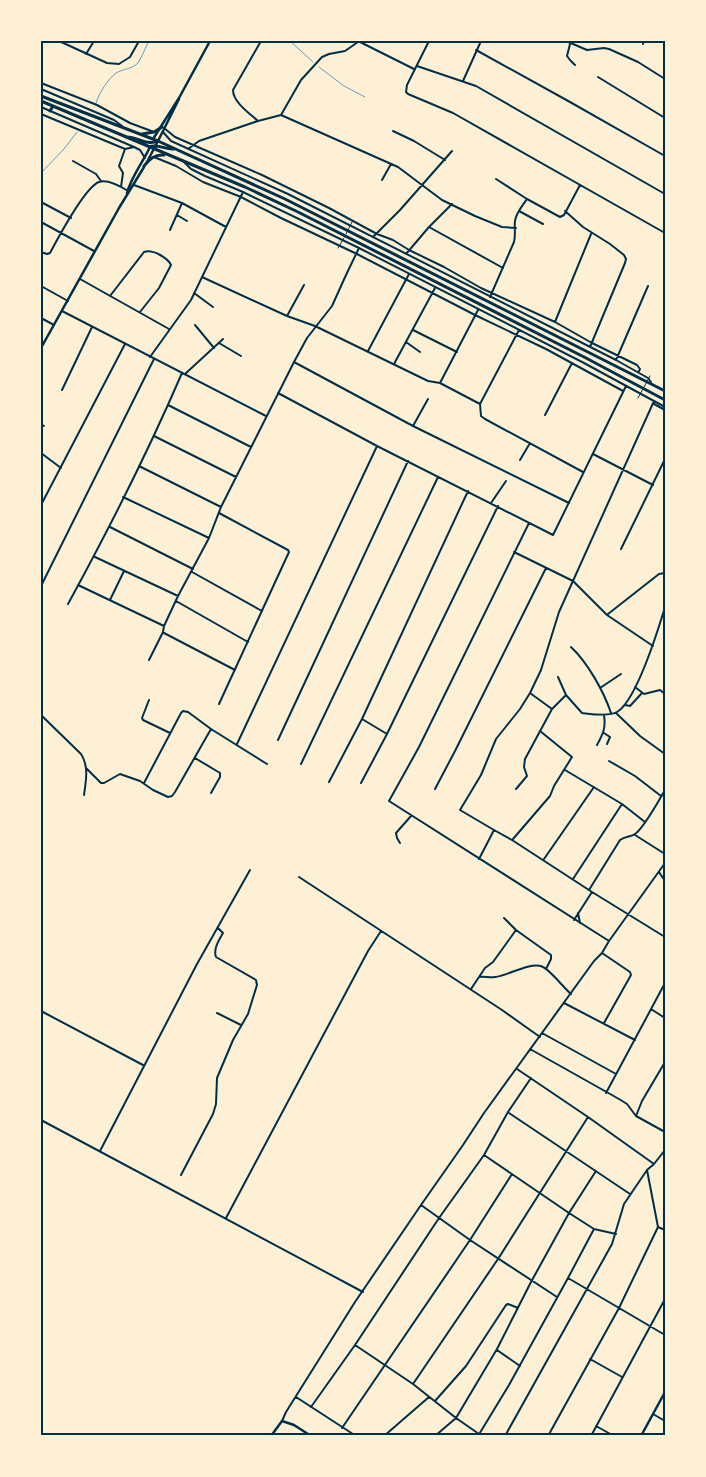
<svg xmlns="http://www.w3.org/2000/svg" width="706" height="1477" font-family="Signika,sans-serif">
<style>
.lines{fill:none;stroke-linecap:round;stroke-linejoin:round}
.stream{stroke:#669bbc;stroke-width:1}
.pedestrian{stroke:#003049;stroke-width:1}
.minor{stroke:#003049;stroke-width:2}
.tertiary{stroke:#003049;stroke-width:2.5}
.secondary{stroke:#003049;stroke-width:2.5}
.trunk{stroke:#003049;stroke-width:3}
.neatline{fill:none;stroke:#003049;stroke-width:2}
</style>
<rect width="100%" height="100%" fill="#fdf0d5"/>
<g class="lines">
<path class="stream" d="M290,41l23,21
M319,67l25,19 21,11
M96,103c3,-10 12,-24 20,-30 7,-4 16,-4 22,-10 4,-6 7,-15 11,-22
M41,173l23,-24 13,-17"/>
<path class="pedestrian" d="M346,234l6,-12
M338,248l6,-10
M638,398l12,-22"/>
<path class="minor" d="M59,41l48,22 12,1 11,-7 9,-16
M429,41l-22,44 -1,7 2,2 45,19 212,120
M566,41l21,9 17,-2 5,1 29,13 27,17
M570,44l-3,12 3,4 5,5
M643,44l1,-3
M476,50l94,52 95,54
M86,54l8,-13
M417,66l59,20 189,108
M598,77l67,41
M463,81l18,-40
M41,83l56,22 33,18 24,9
M41,89l73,31 8,6
M41,107l93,40 6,3 5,8
M41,114l84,35 9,-2
M281,115l20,-35 21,-23 7,-3 16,-3 13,-9h2l54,27
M258,121c-9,-8 -25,-19 -25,-31l28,-49
M164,128l11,9 87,38 67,33 48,26 16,6 16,10 35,17 37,21 74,34 37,21 45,22 3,4 -1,2
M393,131l21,10 31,19
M163,132l8,9 117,53 328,166 32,18 3,4
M188,149l11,-8 59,-20 23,-6 117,52 44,33 33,16 27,11 14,1
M154,157l22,9 27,16 38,15 40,21 76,36 118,61 71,34 77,42
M73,161l23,13 5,7
M184,162l7,7 14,7 38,16 116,56 225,115 81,44
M496,179l31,20 33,18 4,-2 16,-30
M382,180l9,-16
M134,185l48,18 44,24
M121,187l2,-14 -4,-7 6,-17
M41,202l30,16
M519,211l24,13
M565,211l18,16 27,17 14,11 2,4 -1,4 -35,84
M177,215l10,6
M41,222l53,29
M429,227l74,41
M170,230l12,-27
M373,237l27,-27 52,-59
M41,252l6,2 3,-1c8,-15 35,-66 49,-71 9,-3 21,4 29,9
M406,254l23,-27 23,-23
M202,277l85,39 28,10 113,55 12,2 40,21
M80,279l89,50
M41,286l27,15
M194,293l19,14
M110,296l34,-44c9,-3 24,6 27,13l-12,23 -19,24
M490,297l24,-55c2,-8 0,-14 1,-21 1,-8 8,-16 12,-22
M62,311l204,105
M287,316l17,-31
M41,318l13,7
M555,322l36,-88
M195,325l19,23
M413,330l44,22
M519,330l-39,74 1,12 4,3 98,53
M406,342l14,10
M219,343l22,13
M368,351l41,-77
M150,357l41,-57 52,-108
M616,360l32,-74
M294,362l119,64 156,77
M394,364l41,-76
M185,374l38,-35
M440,383l38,-73
M62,390l30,-63
M278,393l99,53 176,89 73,-149
M654,401l-95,211 -18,58 -11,23 -10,16 -24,30 -15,36 -21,35 34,20 18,10 80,52 73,45
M654,404l11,6
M168,405l83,42
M545,415l27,-52
M41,424l3,2
M413,426l15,-27
M154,436l82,41
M41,453l20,15
M593,454l60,31
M520,460l10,-17
M139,466l82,41
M123,497l86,41
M491,503l15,-22
M41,505l84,-161
M219,513l69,37 1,2 -70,152
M529,523l-110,224 -30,54 220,140
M110,527l83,42
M621,549l44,-90
M514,552l59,29 34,34 46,31
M95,557l83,39
M192,572l70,39
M78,585l86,41
M41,586l113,-227
M110,600l14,-29
M176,601l72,41
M68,604c41,-75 80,-152 114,-231
M608,614l51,-40 6,-1
M164,633l71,37
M571,647c17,16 33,45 40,66
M149,660l14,-28 1,-6 14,-30 31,-58 12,-31 73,-145 13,-24 25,-32 14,-31 13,-27
M558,677l8,18
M635,687l9,7 16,-4 5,4
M600,688l21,-14
M149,700l-7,18 1,2 27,13
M625,705l5,1 12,-13
M552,709l14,-14 16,18c9,1 27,4 35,-1 20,-12 41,-82 48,-105
M616,713l24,23 25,18
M41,715l40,39c8,12 5,27 3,41
M362,719l25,15
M211,729l56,35
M604,733l6,4 -3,7
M278,740l130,-279
M237,744l140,-298
M597,745c6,-11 9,-17 7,-30
M195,758l25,15v4l-9,16
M609,761l26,15 26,20
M301,764l137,-287
M86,768l15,15h3l16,-9 20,7 13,9 15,7 4,-1 3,-4 36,-63 -23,-17 -5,-1 -2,2 -37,70
M565,770l57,34 23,18
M329,782l33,-63 106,-228
M361,783l26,-49 111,-228
M435,789l20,-38 91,-183
M516,789l11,-13 -3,-9 1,-8 27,-50 -22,-16
M635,835l30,19
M513,839l37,-43 4,-10 18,-29 -32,-26
M400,843l-3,-5 -1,-5 15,-17
M479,859l15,-29
M544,859l50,-72
M659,872l6,9
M299,877l203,133 38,27
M573,879l49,-75
M589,890l31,-50c5,-4 11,-3 15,-6 9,-6 24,-34 30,-44
M578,913l2,10
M504,918l12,12 35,25v4l-5,10
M574,920l18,-28
M602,953l28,19 1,3 -27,48
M479,977l6,-9 8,-6 23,-32
M471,989l8,-12c6,-1 10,1 16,0 13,-1 35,-16 48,-10 7,3 21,21 28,27
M564,1003l71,37
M651,1009l14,9
M41,1011l102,54
M217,1013l24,12
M542,1033l74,41
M530,1049l89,50 8,5 9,12
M665,1062l-23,39 -6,15 29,16
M517,1069l71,48 66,47
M606,1093l59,-110
M509,1113l121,81
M41,1120l322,172
M100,1151l97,-187 53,-94
M484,1155l85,58 25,16 22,5
M647,1170l11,57 7,3
M181,1175l32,-61 3,-10 1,-26 16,-38 15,-26 9,-29 -1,-5 -40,-23c-3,-8 3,-17 7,-24l-5,-5
M421,1205l49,35 87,57
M226,1218l142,-267 13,-20
M568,1278l97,57
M355,1345l58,39 43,34 23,16
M497,1350l23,16
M590,1359l32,18
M413,1384l85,-125 90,-142
M296,1397l60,39
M435,1401l31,-35 40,-61 2,-1 10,4
M311,1407l44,-62 84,-127 45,-63 24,-43 23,-34
M653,1414l12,7
M282,1421l4,-9 69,-110 66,-97 42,-60 21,-32 110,-152 8,-8 7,-12 56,-78
M596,1426l18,10
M342,1428l128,-188 42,-66
M384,1436l45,-39
M435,1436l21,-18 41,-69 34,-67 38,-69 27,-42
M478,1436l31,-51 59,-107 26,-49
M505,1436l107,-192 12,-40 23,-34 7,-6 11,-14
M548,1436l71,-128 39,-81
M591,1436l74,-137"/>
<path class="tertiary" d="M153,139l26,-41 31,-57
M158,141l21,-42
M271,1436l11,-15 12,4 17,11
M641,1436l24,-44"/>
<path class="secondary" d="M147,162l11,-21
M127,193c4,-16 16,-31 23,-46
M41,348l78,-140 25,-41"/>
<path class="trunk" d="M41,96l117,45 127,58 380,192
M41,101l204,86 51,24 290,147 79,42
M50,111l3,-5
M142,134l12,-2 8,-5
M127,137c11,0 20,9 31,4
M149,147c9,-4 16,3 25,2
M144,166c6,-7 11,-12 20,-11"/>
</g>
<rect width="706" height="1477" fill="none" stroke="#fdf0d5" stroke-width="85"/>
<rect x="42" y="42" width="622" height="1392" class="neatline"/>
</svg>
